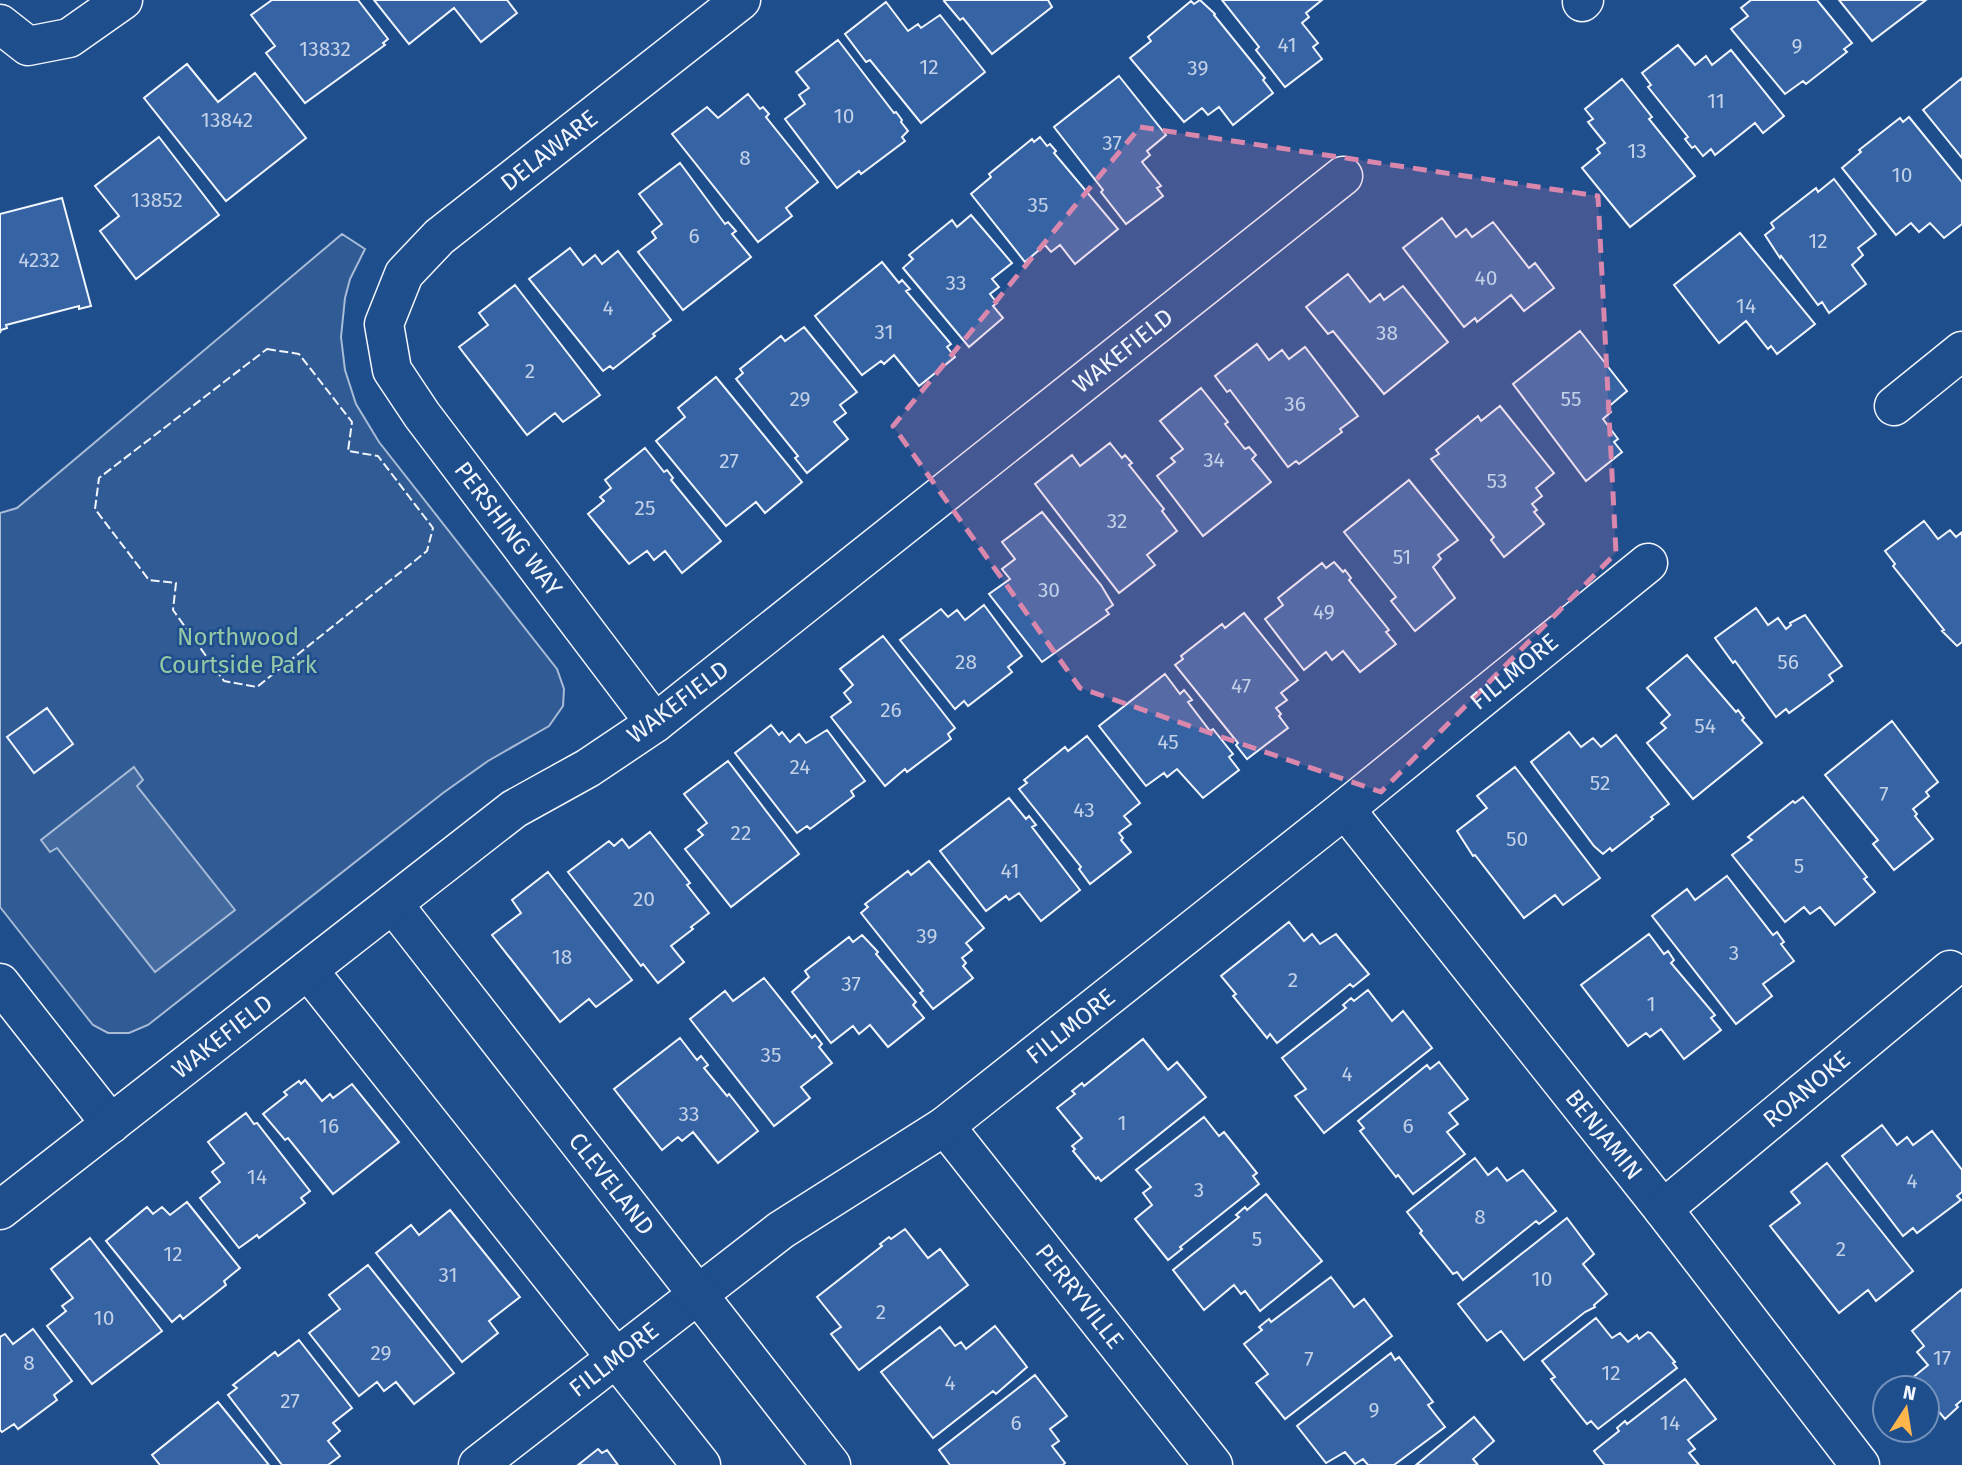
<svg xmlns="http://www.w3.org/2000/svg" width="1962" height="1465" font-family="'Fira Sans',sans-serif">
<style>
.built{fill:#305b95;stroke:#a8bbd7;stroke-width:2}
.water{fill:#446ba0;stroke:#a8bbd7;stroke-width:2}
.building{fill:#3563a3;stroke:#f2f6ff;stroke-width:2}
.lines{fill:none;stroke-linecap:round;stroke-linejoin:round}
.street-casing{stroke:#f2f6ff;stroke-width:41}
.secondary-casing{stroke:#f2f6ff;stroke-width:41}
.street{stroke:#1f4e8c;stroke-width:38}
.secondary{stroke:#1f4e8c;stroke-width:38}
.fence{stroke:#f2f6ff;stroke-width:2;stroke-dasharray:9 3.5;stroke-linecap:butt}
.marked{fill:#da87ad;fill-opacity:0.2;stroke:#da87ad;stroke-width:5;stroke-dasharray:14 9;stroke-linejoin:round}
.labels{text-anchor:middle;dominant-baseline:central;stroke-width:5;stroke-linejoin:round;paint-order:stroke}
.number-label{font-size:21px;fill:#c3d1e8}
.street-label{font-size:24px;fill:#f2f6ff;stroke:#1f4e8c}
.park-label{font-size:24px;fill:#97c8a6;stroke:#1f4e8c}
</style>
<rect width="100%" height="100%" fill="#1f4e8c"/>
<path class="built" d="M342,234l23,15 -15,30 -5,19 -4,39 4,33 11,34 23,38 178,227 7,20 -1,17 -14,20 -61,35 -45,32 -295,232 -19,8h-21l-15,-8 -8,-10 -85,-108v-394l17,-5z"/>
<path class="water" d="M134,767l9,13 -6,6 98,124 -80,62 -98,-124 -7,4 -9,-12z"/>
<path class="building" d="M272,0h86l30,39 -5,4 2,2 -80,58 -39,-50 9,-7 -24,-31z
M374,0h133l10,13 -36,29 -27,-34 -45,36z
M946,0h102l4,7 -60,47 -29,-36 -3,2 -16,-19z
M1200,0l15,14 -1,1 51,63 -2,2 10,13 -40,32 -14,-18 -11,8 -6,-7 -18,14 -54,-64 21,-17 -3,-4 43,-36 3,3z
M1222,0h100l-16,13 3,4 -7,6 16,20 -5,4 9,12 -37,28 -29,-37 3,-3z
M1751,0h66l35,43 -8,6 3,3 -41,32 -3,-3 -18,13 -54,-65 17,-13 -7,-8z
M1839,0h87l-54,41z
M886,2l22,29 10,-7 3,4 19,-13 45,57 -64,51 -51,-63 -4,2 -21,-28z
M838,40l56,73 2,-1 6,8 -1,2 7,9 -6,6 3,4 -44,33 -2,-3 -22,17 -52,-69 20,-15 -6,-9 10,-7 -13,-16z
M1678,45l17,20 11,-9 6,9 19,-15 53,66 -21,17 -8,-10 -40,32 -4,-6 -8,7 -8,-10 -3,2 -7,-9 3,-2 -40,-50 3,-2 -9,-12z
M187,64l31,38 37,-29 51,65 -80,63 -82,-103z
M1119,76l47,59 -19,16 3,4 -8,7 19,24 -4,2 6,8 -37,28 -25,-32 2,-2 -49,-63z
M1962,78v80l-39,-48z
M1622,79l30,38 -3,2 46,57 -65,51 -48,-59 18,-15 -3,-4 8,-6 -17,-21 5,-3 -8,-10z
M748,94l12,15 3,-2 6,7 -3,3 52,65 -32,26 6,8 -34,26 -86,-108 35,-27 11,11z
M1909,117l53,65v42l-18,14 -14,-15 -11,9 -8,-9 -15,12 -54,-67 19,-16 -2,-2 41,-32 3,4z
M159,137l60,78 -83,64 -36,-48 19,-15 -24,-30z
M1040,137l7,9 3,-2 6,7 -2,2 64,76 -43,35 -15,-19 -9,7 -6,-7 -20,17 -54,-68 20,-17 -2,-3 43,-35 2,3z
M680,163l45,61 3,-2 8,9 -4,3 19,23 -68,53 -45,-58 18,-14 -4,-6 10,-8 -23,-30z
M1834,179l42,55 -18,14 5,7 -11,10 14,19 -37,29 -7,-11 -4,3 -37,-49 -1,2 -15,-23 9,-7 -3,-5 45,-35 2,4z
M62,198l29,108 -12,3v-3l-73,19 1,3 -6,2 -1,3v-119z
M971,215l41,48 -20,16 7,8 -9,7 7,9 -4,3 10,12 -34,29 -66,-79 10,-9 -4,-4 43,-35 5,7z
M1442,218l14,19 10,-8 6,8 21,-15 36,46 6,-5 19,25 -30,23 -13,-16 -34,27 -2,-4 -11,9 -61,-79z
M1740,233l75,91 -38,30 -6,-8 -3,3 -22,-28 -27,22 -45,-58z
M570,248l13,17 12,-10 7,9 16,-13 53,69 -18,14 2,2 -42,33 -3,-3 -7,5 -74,-92z
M882,262l17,21 3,-3 8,9 -4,2 45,53 -4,3 8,10 -36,29 -25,-31 -10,9 -3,-3 -19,14 -47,-59z
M1348,274l22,28 10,-8 4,6 19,-14 45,56 -64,52 -51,-63 -5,3 -22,-27z
M515,285l85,110 -37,27 -8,-9 -28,22 -68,-88 29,-22 -9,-12z
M804,327l53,65 -17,13 6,8 -12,9 14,17 -41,34 -12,-15 3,-2 -62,-77 7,-6 -3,-4 41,-33 4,5z
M1580,331l47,60 -20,17 4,4 -8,7 15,20 -4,3 8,10 -36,29 -73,-97z
M1257,344l12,16 13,-10 7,9 16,-12 53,69 -18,13 2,3 -43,32 -3,-3 -8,6 -58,-77 -3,2 -12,-16z
M716,377l86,105 -37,31 -9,-11 -30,24 -70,-85 29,-24 -7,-9z
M1201,388l27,34 -3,2 20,25 4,-2 7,8 -4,4 19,23 -68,54 -46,-60 18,-14 -4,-4 12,-9 -23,-28z
M1500,406l54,67 -18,15 6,8 -10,8 5,6 -3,2 10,12 -40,33 -13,-17 3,-3 -63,-78 8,-5 -3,-4 42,-34 3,5z
M1110,443l12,15 3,-3 7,8 -3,2 35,44 -2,2 15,20 -30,24 8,10 -36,28 -84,-109 37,-29 8,11z
M645,448l19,24 3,-2 6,8 -2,2 50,61 -39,32 -17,-22 -11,9 -7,-9 -18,13 -41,-50 16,-13 -4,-4 11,-9 -6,-8z
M1409,480l49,60 -20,15 3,4 -8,8 22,31 -40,33 -24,-30 5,-4 -52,-65z
M1042,512l59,73 12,20 -7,5 3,4 -67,48 -53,-68 21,-15 -8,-10 13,-10 -13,-17z
M1924,521l14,18 12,-9 6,7 6,-5v110l-5,4 -15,-15 2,-1 -51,-64 2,-2 -10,-13z
M1334,562l9,10 2,-2 6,8 -2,2 40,50 -3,2 10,12 -36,28 -17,-21 -11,9 -6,-8 -22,18 -39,-51 18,-14 -5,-7 44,-35 4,5z
M984,605l38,51 -14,11 4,5 -44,34 -4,-5 -9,8 -55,-69 41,-31 7,8 9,-7 8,10z
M1756,608l12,17 10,-7 8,11 5,-4 -1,-2 15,-8 37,51 -13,9 4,6 -44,32 -3,-4 -10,8 -41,-56 -2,2 -18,-25z
M1244,613l54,67 -17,13 6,7 -11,8 5,6 -2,2 9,12 -41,31 -11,-14 2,-2 -63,-78 8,-6 -2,-3 41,-32 3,4z
M883,636l72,92 -7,6 3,5 -44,33 -2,-3 -20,17 -54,-69 20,-15 -7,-9 9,-8 -13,-16z
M1687,655l49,57 2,-2 6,8 -2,2 20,23 -69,56 -46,-56 19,-15 -5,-5 9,-8 -23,-27z
M1165,674l15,20 4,-4 8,10 -4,2 22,29 3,-2 20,25 -4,3 10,13 -36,28 -26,-29 -10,8 -3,-4 -18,13 -47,-60z
M47,708l26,36 -39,29 -27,-36z
M1892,721l46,61 -12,10 3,4 -16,13 4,5 -2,2 18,23 -39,31 -21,-26 5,-4 -53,-65z
M771,725l8,10 3,-3 8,10 9,-8 7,9 21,-13 38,51 -14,10 3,5 -44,33 -3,-3 -10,7 -62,-80z
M1569,732l12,15 12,-9 8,9 15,-12 53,69 -18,13 2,2 -41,32 -2,-3 -7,6 -9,-8 -63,-84z
M1087,736l53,67 -16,13 7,8 -12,9 4,5 -2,2 10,12 -41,32 -11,-15 2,-2 -62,-78 8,-6 -3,-3 41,-33 3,4z
M728,761l71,93 -68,53 -46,-58 18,-14 -5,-5 9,-7 -23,-29z
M1515,767l85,111 -37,27 -8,-10 -31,23 -49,-63 -2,1 -16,-25 30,-23 -10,-12z
M1803,797l64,80 -3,2 11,13 -40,33 -15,-18 -10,7 -6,-7 -19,15 -53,-67 20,-15 -4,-3 45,-36 2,2z
M1009,798l17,21 3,-3 7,9 -4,2 48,63 -39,31 -22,-28 -10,7 -3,-4 -20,15 -46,-60z
M650,832l40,51 -3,2 22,28 -18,14 2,2 -22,17 13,16 -26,21 -15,-19 -2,2 -73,-94 41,-31 5,5 8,-7 7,9z
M929,861l55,67 -18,15 6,7 -10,8 4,5 -3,3 10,12 -40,31 -13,-16 3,-2 -62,-78 7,-6 -3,-3 43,-33 3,4z
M548,872l84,108 -36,27 -7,-8 -29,23 -68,-87 29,-22 -9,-13z
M1727,876l46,59 4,-3 7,10 -3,2 13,17 -31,23 9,12 -36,28 -84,-108 35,-27 8,11z
M1289,922l15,19 8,-7 8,10 16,-10 33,40 -16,13 -3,-3 -73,59 -7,-9 -3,4 -34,-42 3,-2 -15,-18z
M1649,934l15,20 4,-3 6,9 -3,3 44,52 -4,3 10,12 -37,29 -23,-30 -11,8 -4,-4 -18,13 -47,-61z
M862,935l16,17 -2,2 40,48 -3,3 11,13 -36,29 -18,-22 -11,9 -6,-8 -22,17 -39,-51 17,-15 -4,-6 44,-34 4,5z
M764,978l48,60 3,-3 7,9 -3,3 13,16 -31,24 9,11 -36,28 -84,-107 35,-28 8,10z
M1368,990l24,31 11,-10 29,37 -108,85 -29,-37 11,-7 -24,-31 64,-50 -3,-3 8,-7 3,3z
M680,1038l17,22 4,-4 7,9 -4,3 23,28 2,-2 29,37 -40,32 -25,-31 -11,9 -4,-4 -16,13 -48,-61z
M1143,1039l25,31 9,-8 29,35 -105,84 -3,-4 -2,2 -23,-28 2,-2 -3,-3 10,-8 -25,-30 18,-14 -3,-3 10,-8 2,3z
M1439,1062l29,37 -19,14 9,11 -11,8 18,22 -52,40 -15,-19 -2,2 -36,-46 4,-3 -6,-7 69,-56 3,4z
M305,1080l17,21 8,-7 3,4 19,-14 47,58 -66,52 -45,-56 -3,2 -22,-26 24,-19 -3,-3 15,-11 2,3z
M246,1113l8,11 3,-1 53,68 -9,7 4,5 -46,35 -2,-3 -18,13 -39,-50 20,-16 -8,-10 12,-9 -16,-21z
M1204,1117l15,19 5,-4 33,41 -4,3 6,8 -79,63 2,2 -14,11 -33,-41 17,-14 -9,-12 8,-6 -15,-17z
M1882,1125l15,20 10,-8 6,8 19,-14 30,39v22l-5,4 4,4 -44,33 -4,-5 -10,8 -61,-80z
M1475,1158l13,17 9,-7 10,13 16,-11 33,41 -17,13 -3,-3 -73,59 -6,-8 -4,2 -33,-41 2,-2 -15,-19z
M1827,1163l86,108 -37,30 -8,-11 -29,23 -69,-87 30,-23 -9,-11z
M1266,1194l56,67 -62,50 -15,-20 -4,3 -7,-9 -30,25 -31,-40 66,-53 -3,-2 9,-8 2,3z
M187,1202l53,66 -16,13 2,4 -43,34 -3,-4 -8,7 -66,-81 41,-34 6,7 9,-7 8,8z
M450,1210l70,87 -31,24 9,12 -36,29 -86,-109 35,-28 8,10z
M1567,1218l27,36 -11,10 24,30 -13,11 1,2 -10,5 -61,48 -23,-29 -14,10 -29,-37z
M905,1229l23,29 12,-9 28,36 -109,85 -28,-36 10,-7 -24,-30 65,-51 -2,-2 9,-7 2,2z
M90,1238l72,93 -70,53 -45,-58 19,-15 -4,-5 11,-8 -22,-29z
M368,1265l86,108 -40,31 -18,-22 -12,9 -7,-9 -18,14 -50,-63 31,-24 -11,-14z
M1331,1277l23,30 10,-8 28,37 -107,83 -29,-36 12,-9 -24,-30 18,-14 -3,-3 10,-8 2,3z
M1962,1289v111l-6,5 2,2 -13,12 -18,-21v-10h-8l-8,-9 17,-14 -11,-13 7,-6 -12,-15z
M1596,1318l16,20 8,-5 8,9 9,-7 2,4 9,-7 3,1 24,29 -2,1 4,5 -79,61 -7,-8 -4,3 -36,-45 4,-2 -13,-16z
M995,1326l32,41 -31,27 -3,-3 -60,47 -52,-66 59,-45 15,19 6,-4 5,7z
M33,1329l39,52 -18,14 3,5 -39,29 -4,-5 -12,8 -2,-2v-93l5,-3 8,10z
M299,1340l53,68 -19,15 7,8 -12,10 12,15 -12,9h-46l-54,-70 9,-7 -4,-3 42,-33 3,4z
M1391,1353l4,7 4,-3 34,45 -5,3 17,22 -51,38h-26l-5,-6 -8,5 -10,-12 -19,11 -29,-37z
M1035,1375l32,41 -17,13 9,12 -7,5 13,17 -2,2h-113l-11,-15z
M1685,1379l31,40 -28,21 7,9 -6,4 10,12h-94l-11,-14 25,-20 -2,-3 8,-7 2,3z
M218,1402l51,63h-109l-8,-10z
M1474,1417l20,24 -21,18 5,6h-62z
M598,1449l4,4 5,-3 11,15h-40z"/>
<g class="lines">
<defs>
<g id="street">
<path d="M1582,2l2,-2"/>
<path d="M0,24l28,22 41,-8 54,-38"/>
<path d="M1894,406l68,-55"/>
<path id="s1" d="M655,723l688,-547"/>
<path id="s2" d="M1345,809l318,400 197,256"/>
<path d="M0,983l111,141"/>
<path id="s3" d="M945,1126l268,339"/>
<path id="s4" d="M1663,1209l287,-239"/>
<path id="s5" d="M478,1465l303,-235 164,-104 400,-317 303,-246"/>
</g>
<g id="secondary">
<path id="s6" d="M393,904l438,561"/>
<path d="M308,970l393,495"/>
<path id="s7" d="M0,1210l514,-401 74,-41 67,-45 -233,-308 -30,-45 -8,-46 20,-50 35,-37 302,-237"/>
</g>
</defs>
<use href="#street" class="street-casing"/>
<use href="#secondary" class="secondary-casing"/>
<use href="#street" class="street"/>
<use href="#secondary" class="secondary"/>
<path class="fence" d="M267,349l32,5 53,68 -4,29 30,5 55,72 -6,23 -170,136 -33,-6 -51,-71 3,-27 -27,-3 -54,-71 4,-31z"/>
</g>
<path class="marked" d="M1140,127l458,69 18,357 -235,239 -301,-104 -187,-262z"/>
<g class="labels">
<g class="number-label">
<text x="1287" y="45">41</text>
<text x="1797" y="46">9</text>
<text x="325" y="49">13832</text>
<text x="929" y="67">12</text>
<text x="1198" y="68">39</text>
<text x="1716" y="101">11</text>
<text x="844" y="116">10</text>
<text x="227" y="120">13842</text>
<text x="1112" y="143">37</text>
<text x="1637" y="151">13</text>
<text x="745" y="158">8</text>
<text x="1902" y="175">10</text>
<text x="157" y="200">13852</text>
<text x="1038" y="205">35</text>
<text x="694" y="236">6</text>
<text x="1818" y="241">12</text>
<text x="39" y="260">4232</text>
<text x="1486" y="278">40</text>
<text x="956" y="283">33</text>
<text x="1746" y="306">14</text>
<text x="608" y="308">4</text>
<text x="884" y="332">31</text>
<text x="1387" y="333">38</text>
<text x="530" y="371">2</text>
<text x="800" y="399">29</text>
<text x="1571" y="399">55</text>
<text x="1295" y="404">36</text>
<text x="1214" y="460">34</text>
<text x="729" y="461">27</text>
<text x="1497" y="481">53</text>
<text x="645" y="508">25</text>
<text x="1117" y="521">32</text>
<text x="1402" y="557">51</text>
<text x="1049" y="590">30</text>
<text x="1324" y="612">49</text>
<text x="966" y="662">28</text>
<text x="1788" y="662">56</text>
<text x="1241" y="686">47</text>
<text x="891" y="710">26</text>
<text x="1705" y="726">54</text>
<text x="1168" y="742">45</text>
<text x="800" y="767">24</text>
<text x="1600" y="783">52</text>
<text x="1884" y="794">7</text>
<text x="1084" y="810">43</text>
<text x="741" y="833">22</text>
<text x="1517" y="839">50</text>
<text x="1799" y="866">5</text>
<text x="1010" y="871">41</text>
<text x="644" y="899">20</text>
<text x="927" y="936">39</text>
<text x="1734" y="953">3</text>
<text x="562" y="957">18</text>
<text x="1293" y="980">2</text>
<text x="851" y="984">37</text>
<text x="1651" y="1004">1</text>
<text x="771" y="1055">35</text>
<text x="1347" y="1074">4</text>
<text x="689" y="1114">33</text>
<text x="1122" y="1123">1</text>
<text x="329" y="1126">16</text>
<text x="1408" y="1126">6</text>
<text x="257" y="1177">14</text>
<text x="1912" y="1181">4</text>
<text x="1199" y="1190">3</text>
<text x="1480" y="1217">8</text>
<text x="1257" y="1239">5</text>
<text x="1841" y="1249">2</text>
<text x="173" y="1254">12</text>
<text x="448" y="1275">31</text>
<text x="1542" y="1279">10</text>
<text x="881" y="1312">2</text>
<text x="104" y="1318">10</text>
<text x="381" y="1353">29</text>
<text x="1942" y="1358">17</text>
<text x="1309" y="1359">7</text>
<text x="29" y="1363">8</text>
<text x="1611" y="1373">12</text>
<text x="950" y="1383">4</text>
<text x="290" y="1401">27</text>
<text x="1374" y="1410">9</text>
<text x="1016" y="1423">6</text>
<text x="1670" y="1423">14</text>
</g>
<g class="street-label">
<text stroke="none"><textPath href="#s7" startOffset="1549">DELAWARE</textPath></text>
<text stroke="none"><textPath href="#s1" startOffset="598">WAKEFIELD</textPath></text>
<text transform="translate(508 529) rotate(53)">PERSHING WAY</text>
<text stroke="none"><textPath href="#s5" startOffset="1306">FILLMORE</textPath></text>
<text transform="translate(678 702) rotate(-37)">WAKEFIELD</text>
<text stroke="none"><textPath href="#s5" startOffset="738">FILLMORE</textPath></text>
<text stroke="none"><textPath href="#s7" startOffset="282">WAKEFIELD</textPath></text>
<text stroke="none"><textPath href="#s4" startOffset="187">ROANOKE</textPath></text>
<text stroke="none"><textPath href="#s2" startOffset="416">BENJAMIN</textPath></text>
<text stroke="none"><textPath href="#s6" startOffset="355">CLEVELAND</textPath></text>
<text stroke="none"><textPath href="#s3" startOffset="217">PERRYVILLE</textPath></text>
<text stroke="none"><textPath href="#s5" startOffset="172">FILLMORE</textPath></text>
</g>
<g class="park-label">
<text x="238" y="637">Northwood<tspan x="238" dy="28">Courtside Park</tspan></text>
</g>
</g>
<g transform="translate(1906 1409) rotate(12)"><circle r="33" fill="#1f4e8c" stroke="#7391ba" stroke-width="2"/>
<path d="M0-5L12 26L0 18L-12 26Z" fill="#ffb74d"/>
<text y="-10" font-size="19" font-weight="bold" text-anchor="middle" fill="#f2f6ff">N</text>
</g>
</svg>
